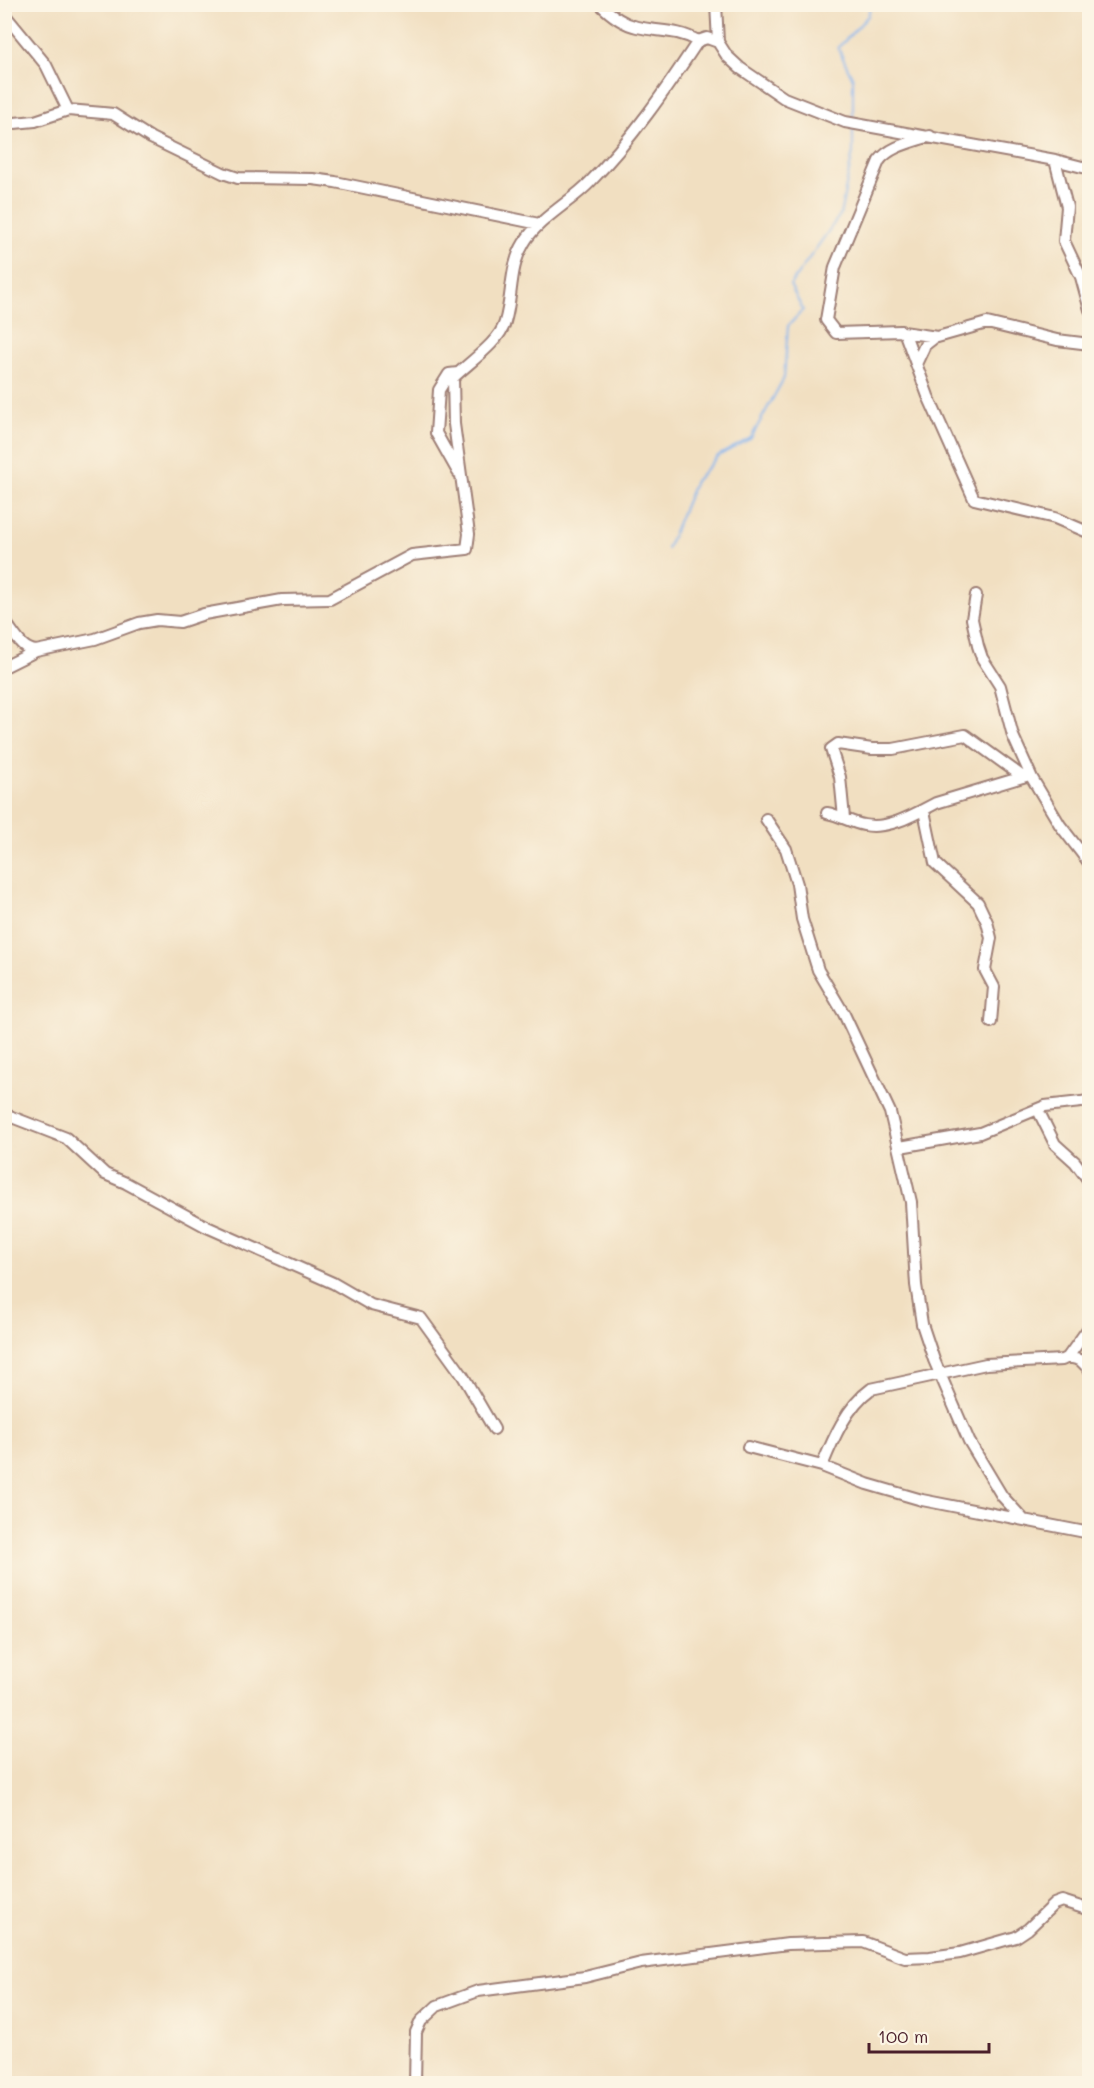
<svg xmlns="http://www.w3.org/2000/svg" width="1094" height="2088" font-family="Mali,sans-serif">
<style>
.lines{fill:none;stroke-linecap:round;stroke-linejoin:round}
.stream{stroke:#82b2ed;stroke-width:2}
.minor-casing{stroke:#9e7f76;stroke-width:14}
.minor{stroke:#fff;stroke-width:10}
</style>
<rect width="100%" height="100%" fill="#fcf5e5"/>
<filter id="ink" filterUnits="userSpaceOnUse"><feTurbulence type="fractalNoise" baseFrequency=".0167" numOctaves="2"/><feDisplacementMap in="SourceGraphic" scale="12" xChannelSelector="R" yChannelSelector="G"/><feConvolveMatrix kernelMatrix="1 2 1 2 8 2 1 2 1" color-interpolation-filters="sRGB"/></filter>
<filter id="wash" filterUnits="userSpaceOnUse"><feTurbulence type="fractalNoise" baseFrequency=".008" numOctaves="4" result="noise"/><feDisplacementMap in="SourceGraphic" scale="24" xChannelSelector="R" yChannelSelector="G"/><feGaussianBlur stdDeviation="1.35" result="paint"/><feColorMatrix in="noise" values="0 0 0 0 0 0 0 0 0 0 0 0 0 0 0 0 0 1.4 0 .05"/><feComposite in="paint" operator="in"/></filter>
<g filter="url(#wash)">
<rect width="100%" height="100%" fill="#f1dfc1"/>
<g class="lines">
<path class="stream" d="M853,121v-42l-15,-31 30,-32 3,-12
M667,549l28,-68 23,-25 33,-18 33,-60 4,-52 15,-16 -13,-25 50,-70 13,-63v-25"/>
</g>
</g>
<g filter="url(#ink)">
<g class="lines">
<defs>
<path id="minor" d="M600,4c10,10 23,20 37,23 22,5 40,2 61,14l9,-3 11,4
M716,4l2,38 9,14 13,12 44,30 61,24 210,38 35,9
M4,14l42,51 22,45
M4,124l31,-3 33,-11 35,3 10,1 38,24 72,35 15,5 75,1 22,3 204,42
M930,136c-17,6 -40,10 -51,25l-44,106 -9,53 10,13 65,-2 4,3 23,62 46,103 81,19 35,15
M1055,160l12,47 -3,34 17,36 9,33
M903,332l34,5
M916,364l9,-19 9,-7 53,-15 70,17 33,4
M458,373l-9,1 -10,16 -3,43 22,39
M976,595l-4,24 6,27 4,12 18,28 13,50 19,42 28,47 30,39
M4,621c10,11 16,28 32,30l59,-12 44,-16 18,-3 23,2 24,-8 78,-14 48,-1 82,-44 55,-6 2,-15 -15,-110 -1,-46c15,-15 47,-36 52,-56 8,-27 4,-55 19,-79 14,-24 47,-41 66,-61 42,-43 75,-91 108,-141
M4,667l32,-16
M924,811l11,52 43,40 9,19 4,16 -6,32 9,17 -3,35
M827,813c13,2 24,10 37,12 25,5 51,-11 72,-22l90,-27
M844,818l-4,-41 -9,-28 7,-5 34,5h21l72,-14 58,42
M766,819l20,30 11,35 5,35 16,51 26,44 46,98 21,90 5,83 6,39 12,36 35,81 33,55 21,23
M1038,1110l17,34 20,18 15,20
M4,1114l62,24 39,36 21,9 81,44 126,56 38,22 50,13 42,58 31,53
M900,1147l80,-14 65,-27 45,-5
M1068,1357l12,3 10,10
M748,1447l74,19 45,18 55,16 168,33
M822,1466c11,-27 25,-60 49,-77l115,-25 76,-4 6,-3 22,-31
M415,2084l1,-52 5,-11 16,-15 41,-15 107,-14 56,-14 147,-19 75,-2 42,16 25,-1 30,-4 56,-16 12,-8 26,-25 8,-3 28,9"/>
</defs>
<use href="#minor" class="minor-casing"/>
<use href="#minor" class="minor"/>
</g>
</g>
<rect width="1094" height="2088" fill="none" stroke="#fcf5e5" stroke-width="24"/>
<path d="M869 2043v9h120v-9" fill="none" stroke="#4a1f2b" stroke-width="3"/>
<text x="878" y="2043" font-size="18" fill="#4a1f2b" stroke="#fcf5e5" stroke-width="4.5" paint-order="stroke">100 m</text>
</svg>
